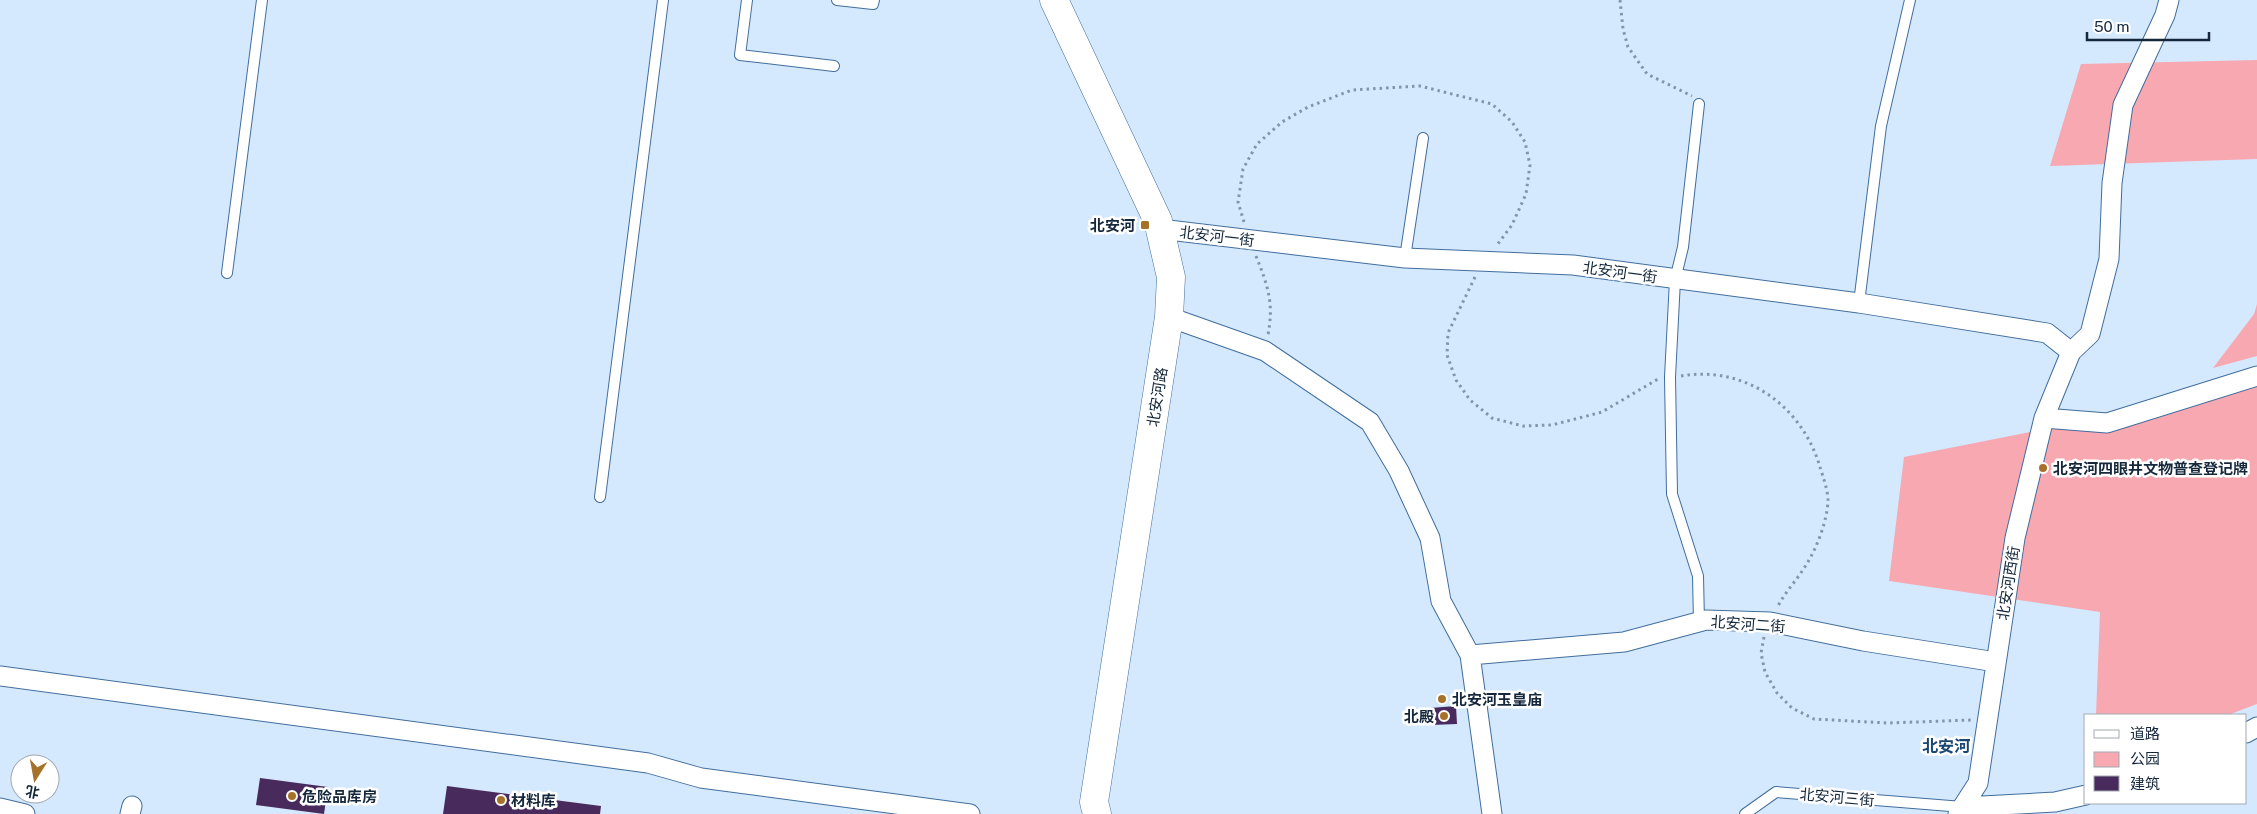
<svg xmlns="http://www.w3.org/2000/svg" width="2257" height="814" font-family="'Public Sans','Noto Sans SC',sans-serif">
<style>
.green{fill:#f8a8b1}
.building{fill:#492a5c}
.lines{fill:none;stroke-linecap:round;stroke-linejoin:round}
.lane-casing{stroke:#416d9d;stroke-width:12}
.street-casing{stroke:#416d9d;stroke-width:21}
.secondary-casing{stroke:#416d9d;stroke-width:29}
.path{stroke:#8295aa;stroke-width:3;stroke-dasharray:2.5 4;stroke-linecap:butt}
.lane{stroke:#fff;stroke-width:10}
.street{stroke:#fff;stroke-width:19}
.secondary{stroke:#fff;stroke-width:28}
.poi-dot{fill:#a6722a;stroke:#fff;stroke-width:2}
.labels{text-anchor:middle;dominant-baseline:central;stroke-width:5;stroke-linejoin:round;paint-order:stroke}
.poi-label{font-size:15px;font-weight:bold;fill:#14273b;stroke:#fff;text-anchor:start}
.street-label{font-size:15px;fill:#14273b;stroke:#fff}
.neighbourhood-label{font-size:16px;font-weight:bold;fill:#1a4673;stroke:#fff}
</style>
<rect width="100%" height="100%" fill="#d5e9fe"/>
<path class="green" d="M2257,60v99l-207,7 31,-102z
M2257,304v52l-44,12 41,-54z
M2257,374v330l-29,11h-132l4,-103 -211,-31 15,-124 182,-36z"/>
<path class="building" d="M1456,706l1,18 -26,1 -1,-17z
M260,778l68,9 -4,27 -68,-9z
M447,786l154,20 -1,8h-157z"/>
<g class="lines">
<defs>
<path id="lane" d="M747,0l-7,55 94,11
M837,0l36,4 1,-4
M1699,104l-16,143 -8,33 -5,97 2,117 26,82 1,46
M1405,258l18,-120
M227,273l35,-273
M1859,303l22,-177 29,-126
M600,497l63,-497
M1745,814l31,-22 187,15"/>
<path id="street" d="M1160,229l245,29 168,7 286,38 188,30 24,19
M1169,317l96,34 105,71 29,49 31,67 11,63 29,54 22,159
M2044,418l63,5 150,-47
M1470,655l154,-13 82,-22 64,2 93,19 133,21
M0,676l648,87 53,15 269,36
M2246,733l11,-6
M1963,807l92,-5 31,-7
M0,808l25,6
M130,814l2,-8
M1958,814l20,-31 37,-245 29,-120 27,-66 19,-18 19,-75 3,-76 11,-78 42,-90 4,-15"/>
<path id="secondary" d="M1054,0l104,221 13,56 -2,40 -75,485 3,12"/>
</defs>
<use href="#lane" class="lane-casing"/>
<use href="#street" class="street-casing"/>
<use href="#secondary" class="secondary-casing"/>
<path class="path" d="M1620,0l3,29 5,18 19,27 45,22
M1244,222l-6,-20 5,-33 14,-25 25,-22 26,-15 44,-17 68,-4 72,18 20,18 13,20 5,23 -4,29 -14,31 -15,20
M1256,256c12,30 18,47 12,79
M1475,277l-27,56 -1,22 9,25 14,20 22,18 31,8 29,-1 50,-13 56,-33
M1681,376c65,-11 121,30 139,91 3,10 8,23 8,34 -1,20 -11,47 -22,64 -9,15 -20,26 -28,41
M1764,637l-3,16 4,19 12,21 15,15 22,11 73,4 85,-3"/>
<use href="#lane" class="lane"/>
<use href="#street" class="street"/>
<use href="#secondary" class="secondary"/>
</g>
<g class="poi-dot">
<rect x="1140" y="220" width="10" height="10" rx="2.5"/>
<circle cx="2043" cy="468" r="5"/>
<circle cx="1442" cy="699" r="5"/>
<circle cx="1444" cy="716" r="5"/>
<circle cx="292" cy="796" r="5"/>
<circle cx="501" cy="800" r="5"/>
</g>
<g class="labels">
<g class="poi-label">
<text x="1135" y="225" text-anchor="end">北安河</text>
<text x="2053" y="468">北安河四眼井文物普查登记牌</text>
<text x="1452" y="699">北安河玉皇庙</text>
<text x="1434" y="716" text-anchor="end">北殿</text>
<text x="302" y="796">危险品库房</text>
<text x="511" y="800">材料库</text>
</g>
<g class="street-label">
<text transform="translate(1217 236) rotate(7)">北安河一街</text>
<text transform="translate(1620 272) rotate(8)">北安河一街</text>
<text transform="translate(1157 397) rotate(-81)">北安河路</text>
<text transform="translate(2008 583) rotate(-81)">北安河西街</text>
<text transform="translate(1748 624) rotate(4)">北安河二街</text>
<text transform="translate(1837 797) rotate(5)">北安河三街</text>
</g>
<g class="neighbourhood-label">
<text x="1946" y="746">北安河</text>
</g>
</g>
<rect x="2084" y="714" width="162" height="90" fill="#ffffff" stroke="#a1a9b1"/>
<rect x="2094" y="730" width="25" height="8" fill="#ffffff" stroke="#a1a9b1"/>
<text x="2130" y="739" font-size="15" fill="#14273b">道路</text>
<rect x="2094" y="752" width="25" height="15" fill="#f8a8b1" stroke="#a1a9b1"/>
<text x="2130" y="764" font-size="15" fill="#14273b">公园</text>
<rect x="2094" y="776" width="25" height="15" fill="#492a5c" stroke="#a1a9b1"/>
<text x="2130" y="789" font-size="15" fill="#14273b">建筑</text>
<g transform="translate(35 779) rotate(191)"><circle r="24" fill="#ffffff" stroke="#a1a9b1"/>
<path d="M0-4L9 19L0 12L-9 19Z" fill="#a6722a"/>
<text y="-8" font-size="14" font-weight="bold" text-anchor="middle" fill="#14273b">北</text>
</g>
<path d="M2087 32v8h122v-8" fill="none" stroke="#14273b" stroke-width="2.5"/>
<text x="2094" y="32" font-size="15" fill="#14273b" stroke="#ffffff" stroke-width="4" paint-order="stroke">50 m</text>
</svg>
